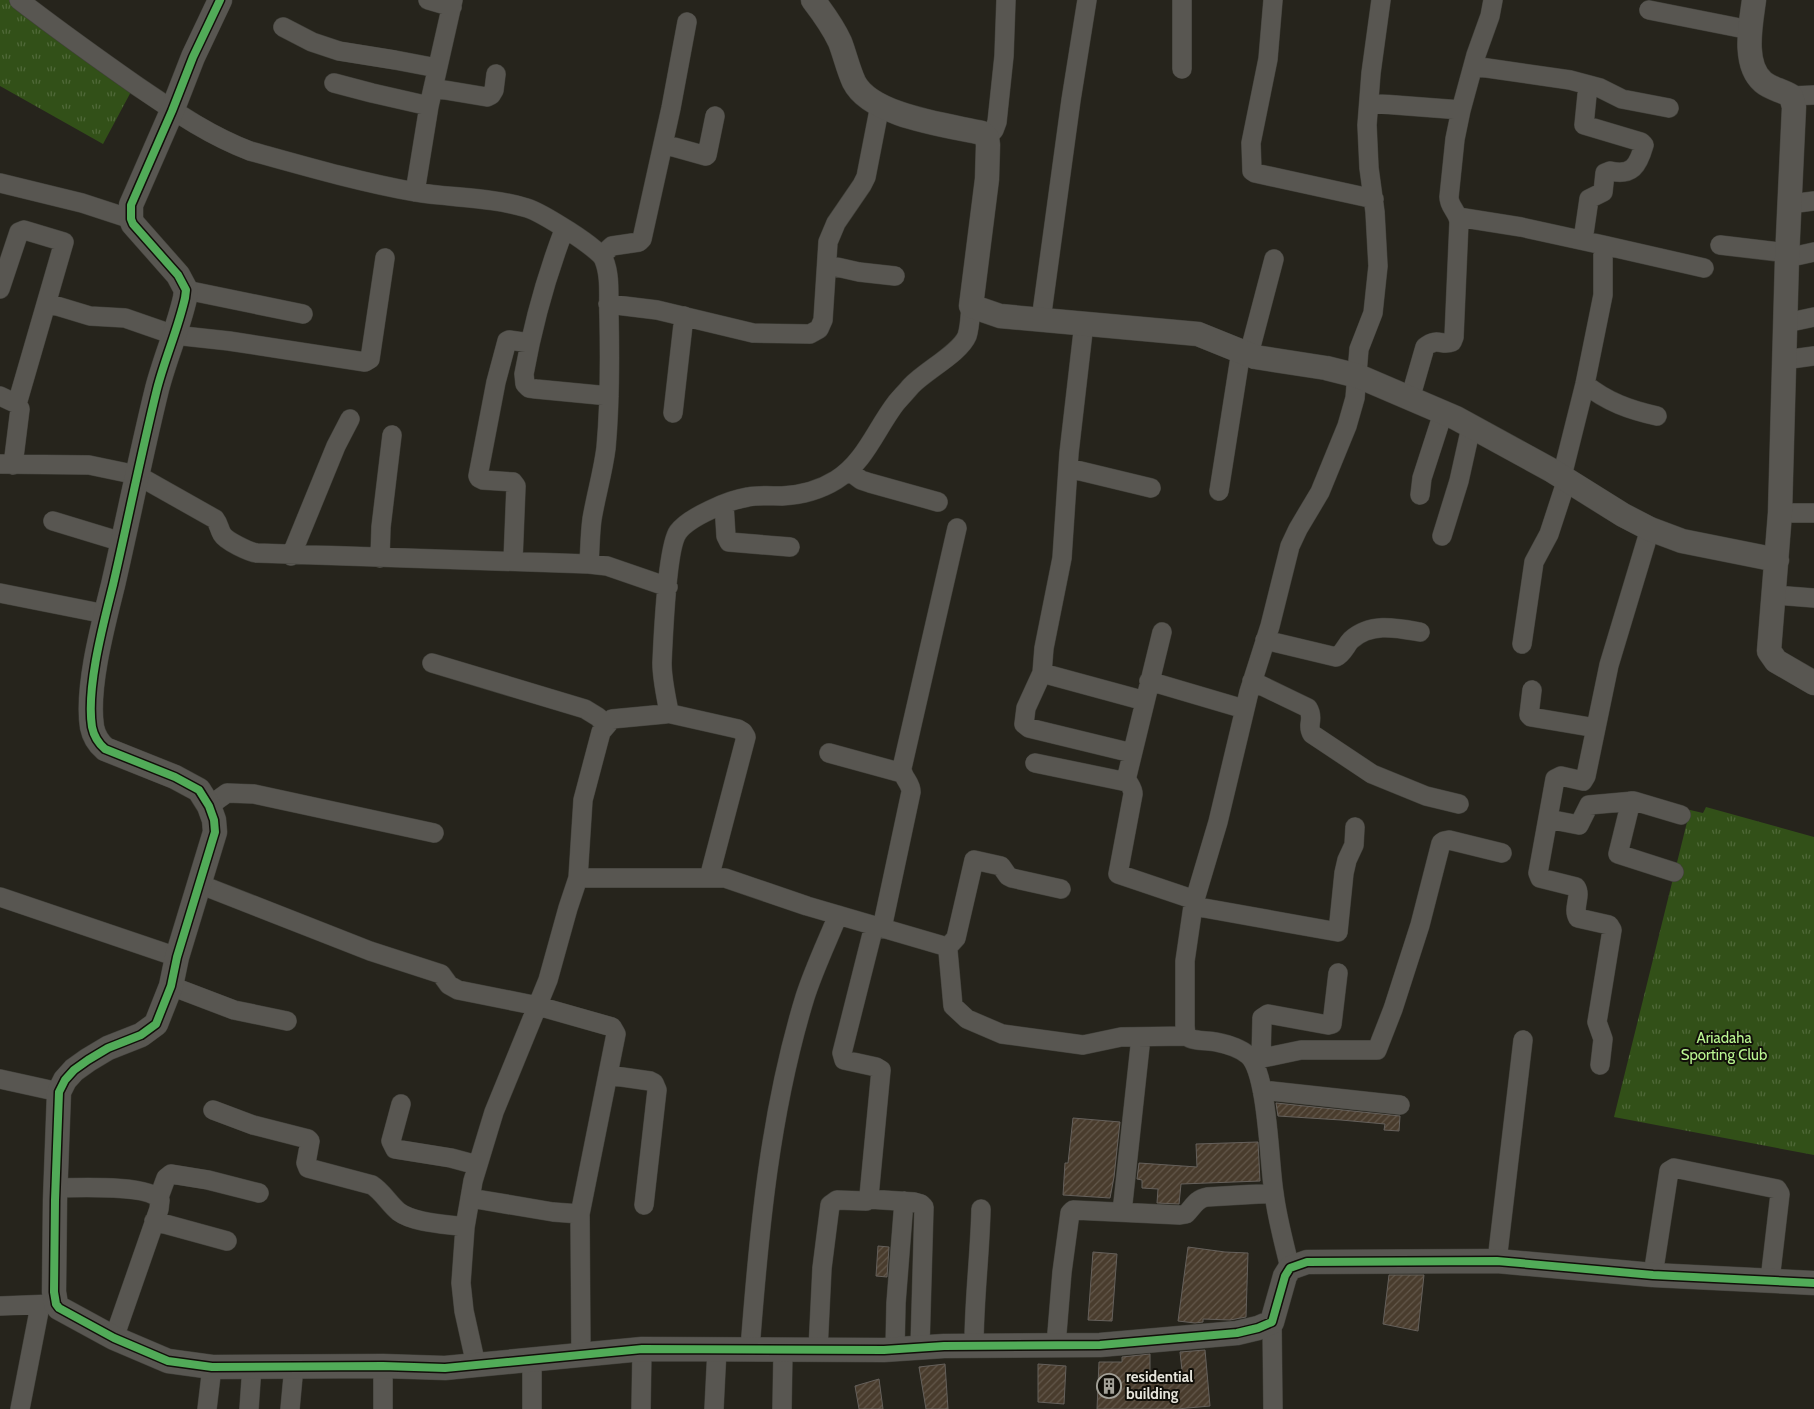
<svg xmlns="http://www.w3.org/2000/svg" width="1814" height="1409" font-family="Cabin,sans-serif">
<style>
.park{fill:url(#park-tufts)}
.building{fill:url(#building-hatch);stroke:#65605b}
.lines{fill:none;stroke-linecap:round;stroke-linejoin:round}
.minor-casing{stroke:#41403a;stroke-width:20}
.tertiary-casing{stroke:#41403a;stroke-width:25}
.minor{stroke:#585651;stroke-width:19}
.tertiary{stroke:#585651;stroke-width:24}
.cycleway-casing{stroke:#110f09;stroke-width:11}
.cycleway{stroke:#51ab58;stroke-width:8}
.labels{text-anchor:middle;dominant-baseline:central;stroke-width:4;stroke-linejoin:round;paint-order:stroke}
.park-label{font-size:15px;fill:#bbf792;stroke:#110f09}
.poi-label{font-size:15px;font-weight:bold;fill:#e6e4db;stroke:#110f09;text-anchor:start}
</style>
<defs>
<pattern id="park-tufts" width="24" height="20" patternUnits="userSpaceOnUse" patternTransform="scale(1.25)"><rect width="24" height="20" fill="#325018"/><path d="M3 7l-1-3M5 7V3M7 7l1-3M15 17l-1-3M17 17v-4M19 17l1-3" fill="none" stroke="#506939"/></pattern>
<pattern id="building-hatch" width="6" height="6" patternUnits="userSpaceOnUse" patternTransform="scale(1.25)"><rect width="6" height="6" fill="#493c2d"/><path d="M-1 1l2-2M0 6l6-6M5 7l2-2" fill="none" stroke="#63584b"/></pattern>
</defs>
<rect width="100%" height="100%" fill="#26241c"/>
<path class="park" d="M0,0h11l122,88 -30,56 -103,-58z
M1706,807l108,30v318l-200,-38 76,-307 13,3z"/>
<path class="building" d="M1276,1103l124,13 -1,15 -15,-1 1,-6 -44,-4 -63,-4z
M1073,1118l47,4 -6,55 -4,21 -47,-3 2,-32h3z
M1258,1142l2,39 -79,3 -2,20 -22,-1 1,-14 -16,-1v-8l-5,-1 2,-16 58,4 -1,-23z
M878,1246l11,1 -2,30 -11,-1z
M1188,1247l37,5 23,1 -2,64 -16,3 -27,-1v3l-8,1 -17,-2z
M1093,1252l24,2 -5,67 -24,-1z
M1389,1275h35l-6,56 -35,-7z
M1205,1350l5,56 -33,3h-80l2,-47h23v-5l28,-3v24l33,2 -3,-28z
M945,1364l3,45h-22l-7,-42z
M1038,1364l28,2 -2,38 -26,-2z
M879,1379l4,30h-24l-4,-23z"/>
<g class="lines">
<defs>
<path id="minor" d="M19,0c39,30 78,58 118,86 37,25 71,49 113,65 54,15 109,31 165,41 36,6 76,5 112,16 13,4 73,40 77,52 7,17 4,38 5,56 1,44 1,88 -3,132 -3,24 -10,47 -14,71 -2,15 -2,30 -3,45
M428,0l24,7
M1182,0v69
M1273,0l-5,59 -17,84 1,28 3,2 119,26
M1649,10l101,20
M283,27l29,15 27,9 56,9 42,8
M1473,66l97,14 30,8 22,11 47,9
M334,83l38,10 57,13
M433,88l54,9 4,-2 3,-5 2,-16
M1791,96l23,-1
M1369,103l92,7
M987,138l7,-8 3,-8 7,-66 2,-56
M663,144l43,12 1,-1 8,-39
M0,183l82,20 49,16
M415,192l14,-86 24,-106
M1790,204l24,-3
M1458,217l63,10 82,18v50l-18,89 -23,92
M564,230c-18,47 -31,94 -40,144l1,10 4,4 7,1 73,7
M1583,240l6,-41 14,-7 2,-19 5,-2c22,5 28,-5 34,-26l-3,-3 -57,-17 4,-40
M1603,245l101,23
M1720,245l68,8
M602,255l10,-9 27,-4 3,-3 29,-131 16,-86
M1787,258l27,-6
M828,265l31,7 36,4
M0,289l19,-57 5,-2 40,12 -47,162
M186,290l117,24
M47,303l43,13 35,2 49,17 55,6 136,21 5,-3 15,-101
M608,304l49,6 96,23 57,1 9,-5 4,-9 5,-78 8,-19 26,-38 4,-8 14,-72
M1041,320l30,-220 16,-100
M1084,323l-15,130 -7,105 -18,90 -2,25 -16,35 -2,16 5,4 103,25
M1786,323l28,-6
M1249,354l25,-95
M1784,360l30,-4
M1585,384c22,18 45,26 72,32
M0,396l17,8 3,5 -7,56
M1410,399l15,-52c12,-10 17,-1 27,-5l2,-5 5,-115c-1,-10 -10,-15 -10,-25l6,-58 6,-29 15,-55 14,-39 3,-16
M673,413l11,-97
M0,464l89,1 48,10 78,44c4,5 4,10 7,15 4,7 27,18 35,19l332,11 18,2 61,21
M1068,468l83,20
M849,471l12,9 9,3 68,19
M1219,491l22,-140
M1420,495l2,-17 21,-65
M724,504l2,32 3,6 61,5
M1780,513h34
M53,521l69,21
M1442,536l17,-55 12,-54
M291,556l45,-110 14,-27
M380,558l1,-31 11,-92
M513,561l3,-75 -3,-4 -30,-2 -4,-2 -1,-2 18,-94 11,-41 2,-1 21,3
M0,593l105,21
M1774,595l40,3
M1162,632l-35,144c-1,7 6,10 6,18l-15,80 77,26
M1265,640l71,17c7,-3 10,-12 15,-17 20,-18 46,-12 69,-8
M1522,644l12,-82 15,-28 18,-55
M432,663l153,46 13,8 8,8
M1042,673l103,28
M1149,681l95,28
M1252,681l56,27c7,11 -2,17 4,26l60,40 54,22 33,8
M1532,690l-3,25 2,2 65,11
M667,713l71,16 5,3 3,5 -37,141
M829,753l73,20
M1035,763l92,19
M1631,801l-13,53 56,18
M209,806l18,-13 27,1 180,39
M1548,819l31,6 10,-20 45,-4 47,14
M578,878h147l82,28 137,40 3,2 1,3 5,55 14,13 35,15 81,11 38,-8 65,-1
M199,884l171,67 71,23 8,11 9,5 80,16 74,21 4,7 -36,180 1,141
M0,897l177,60
M1193,906l145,26 6,-59 3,-13 7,-15 1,-18
M882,928l29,-136c0,-10 -9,-14 -9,-24l55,-240
M947,948l9,-10 18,-78 27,6 7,10 4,2 49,11
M171,986l63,24 53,11
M1261,1059l1,-41 6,-4 60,11 4,-1 6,-51
M1253,1060l48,-10h76l16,-41 27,-84 21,-82 3,-2 5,-1 53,13
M1600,1065l3,-26 -6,-17 15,-92 -3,-5 -31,-7c-6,-10 4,-22 -2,-31l-36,-9 -2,-5 17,-94 6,-3 22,5 3,-5 23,-111 41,-136
M608,1075l42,6 4,2 3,7 -13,115
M0,1079l59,13
M1262,1090l138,15
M401,1104l-10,37 4,8 56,9 26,7
M213,1110l40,15 55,14 2,2 -4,22 2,5 64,17c11,7 17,19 27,27 15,11 47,12 66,15
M56,1188c20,0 92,-4 104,12l-1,9 -45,129
M159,1197l7,-19 5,-4 37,6 51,13
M470,1198l83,14 27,2
M868,1199l46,3 7,2 3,3 -4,140
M1122,1212l19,-175
M154,1221l73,20
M1497,1261l26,-221
M1290,1268c-6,-25 -13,-50 -16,-75 -5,-29 -6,-121 -26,-138 -8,-7 -22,-11 -32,-13 -9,-2 -22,0 -30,-6l-1,-10v-65l8,-55 25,-84 31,-130 21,-66 20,-80 8,-17 22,-37 27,-66 8,-28 4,-49 14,-36 5,-47 -3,-54 -6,-44 -2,-43 4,-52 10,-73
M1653,1275l16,-104 5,-3 103,21 3,5 -10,86
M0,1306l52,-2
M1272,1322l1,87
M974,1345c0,-45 6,-91 7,-136
M1056,1345l6,-73 8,-59 3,-3 107,5 6,-1c7,-7 10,-15 21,-17l67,-4
M750,1349c9,-119 20,-238 55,-352 9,-28 22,-55 33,-82
M895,1349l1,-46 8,-102
M818,1350l4,-82 8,-63 7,-5 29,1 3,-5 12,-126 -5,-3 -32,-7 -2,-7 32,-127
M532,1360v49
M476,1365l-12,-54 -3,-28 4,-56 8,-46 21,-69 54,-132 20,-72 10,-30 5,-78 18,-68 11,-13 53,-5 4,-2c-3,-16 -7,-33 -7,-49 1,-23 5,-116 16,-131 11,-15 51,-32 70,-35 11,-2 23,-1 34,-1 19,-1 38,-6 54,-16 29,-18 40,-51 60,-77 5,-6 10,-11 15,-17 14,-15 49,-33 56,-50 3,-9 3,-20 4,-30
M20,1409l20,-103
M207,1409l5,-42
M249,1409l3,-43
M290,1409l4,-43
M383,1409v-43
M641,1409l1,-60
M714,1409l3,-60
M782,1409l1,-58"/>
<path id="tertiary" d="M220,0l-27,57 -21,54 -41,94v14l2,5 45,51 8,15 -1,8c-7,31 -20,60 -28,91 -16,65 -29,131 -44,196 -10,40 -27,103 -21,142 2,10 6,16 13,22l70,28 24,13 10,16 5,14 1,12 -38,125 -6,29 -15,38 -15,11 -33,13 -20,12 -14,10 -9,10 -6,12 -4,108 -1,92 2,12 3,4 55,30 54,23 44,6 171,-1 62,2 197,-19 242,1 60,-4 156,-1 137,-12 21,-5 14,-6 13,-46 5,-8 17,-6 190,-1 156,14 161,8
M813,0c10,13 20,27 27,42 5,13 8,27 14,40 17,34 93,43 128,51l5,5 1,7 -1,34 -16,127 29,10 198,18 57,23 71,11 32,8 98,42 95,52 72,45 27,14 32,12 95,19
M1754,0c-3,23 -12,64 9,82 8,7 19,8 28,14l3,11 -7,151 -7,255 -11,138 7,10 38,22"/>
</defs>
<use href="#minor" class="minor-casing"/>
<use href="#tertiary" class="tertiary-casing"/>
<use href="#minor" class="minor"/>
<use href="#tertiary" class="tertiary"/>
<defs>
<path id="cycleway" d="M220,0l-27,57 -21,54 -41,94v14l2,5 45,51 8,15 -1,8c-7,31 -20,60 -28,91 -16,65 -29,131 -44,196 -10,40 -27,103 -21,142 2,10 6,16 13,22l70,28 24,13 10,16 5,14 1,12 -38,125 -6,29 -15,38 -15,11 -33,13 -20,12 -14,10 -9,10 -6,12 -4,108 -1,92 2,12 3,4 55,30 54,23 44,6 171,-1 62,2 197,-19 242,1 60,-4 156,-1 137,-12 21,-5 14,-6 13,-46 5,-8 17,-6 190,-1 156,14 161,8"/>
</defs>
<use href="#cycleway" class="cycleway-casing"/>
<use href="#cycleway" class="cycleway"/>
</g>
<defs>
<symbol id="building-ring" viewBox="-11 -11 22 22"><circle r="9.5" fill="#110f09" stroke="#a3a198" stroke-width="1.5"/><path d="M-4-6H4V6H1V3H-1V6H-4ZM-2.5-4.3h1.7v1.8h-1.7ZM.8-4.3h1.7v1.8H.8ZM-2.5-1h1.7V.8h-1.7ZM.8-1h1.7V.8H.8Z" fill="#a3a198"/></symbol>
</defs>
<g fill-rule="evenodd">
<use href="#building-ring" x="1095" y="1372" width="28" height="28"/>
</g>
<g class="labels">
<g class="park-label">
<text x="1724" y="1038">Ariadaha<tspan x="1724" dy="17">Sporting Club</tspan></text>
</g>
<g class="poi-label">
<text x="1126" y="1377">residential<tspan x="1126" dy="17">building</tspan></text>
</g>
</g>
</svg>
